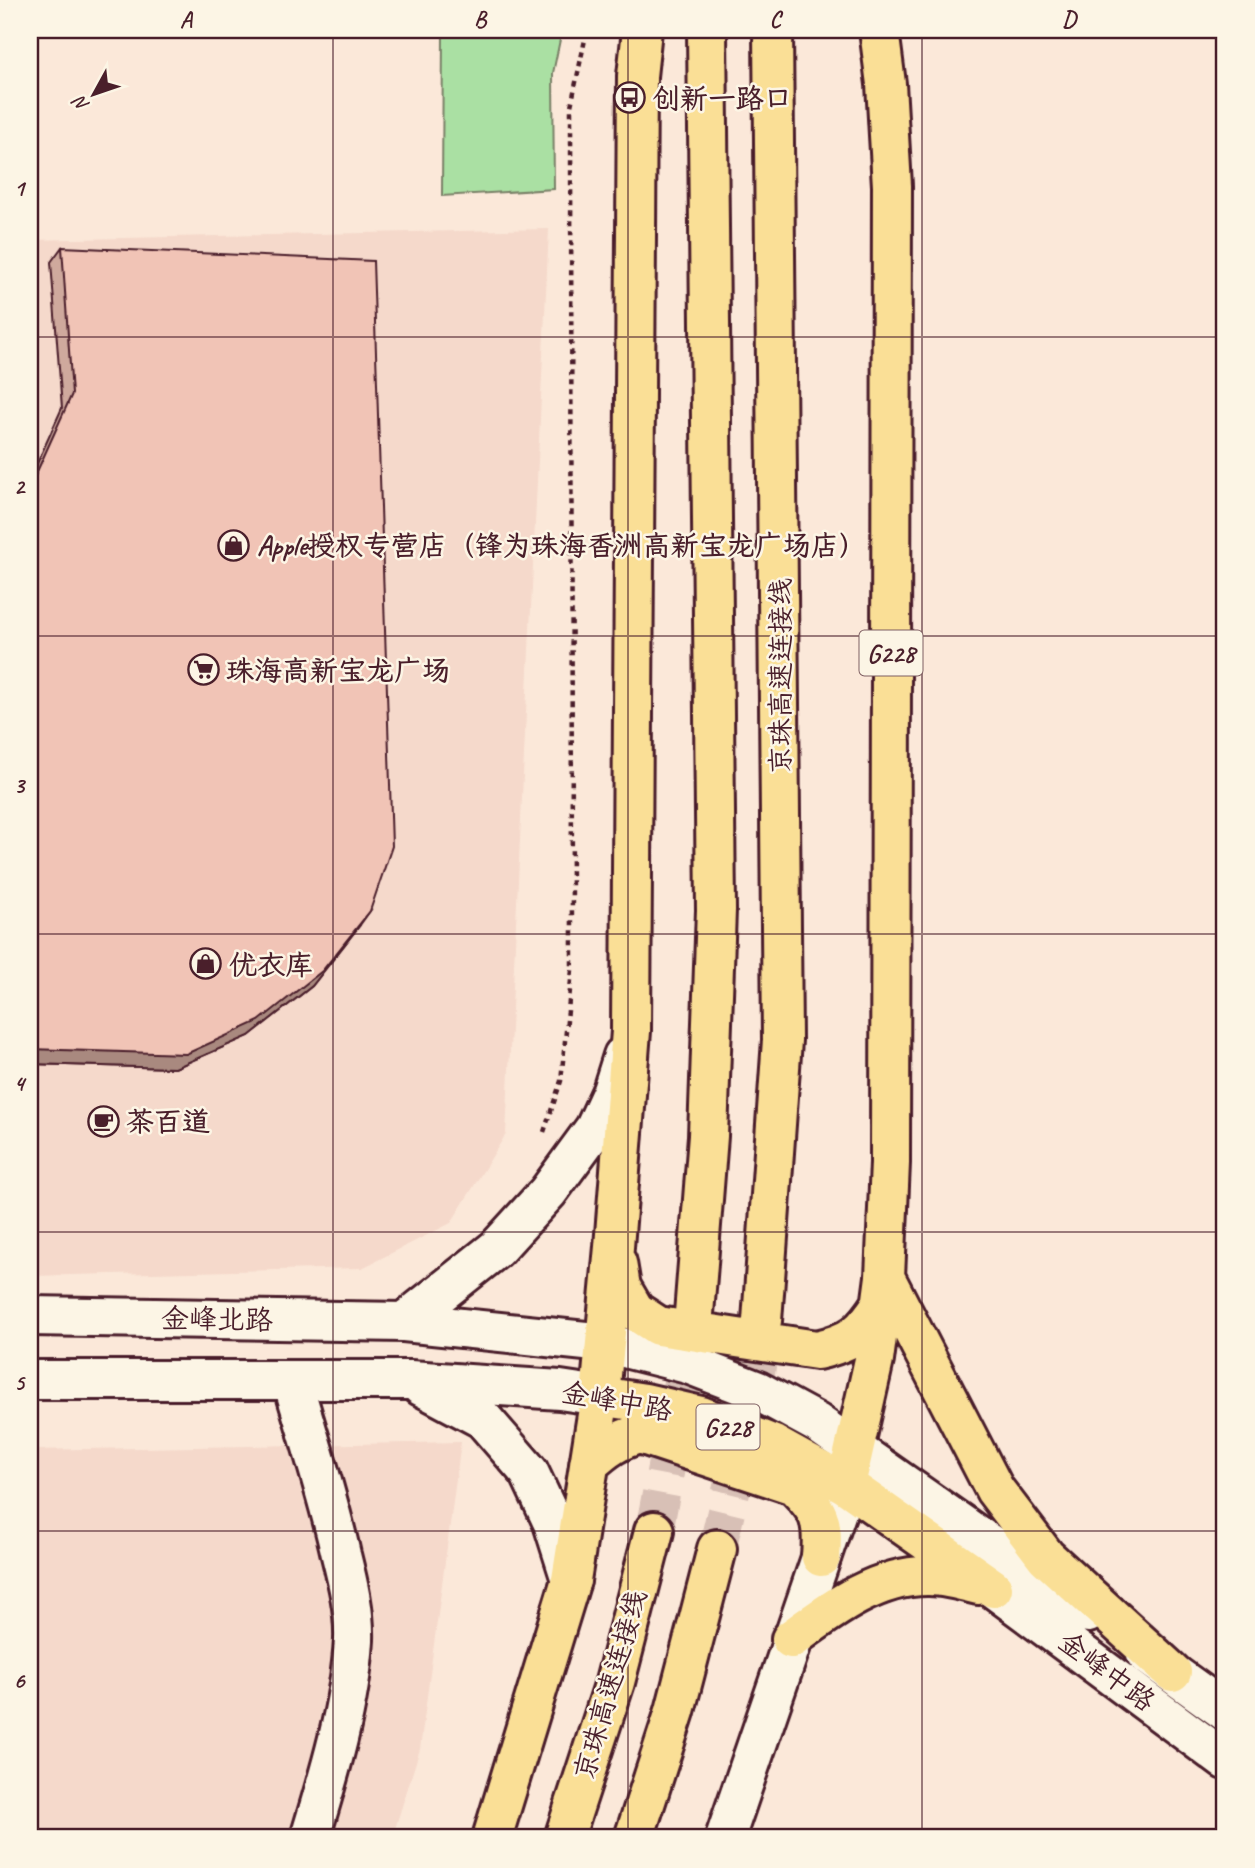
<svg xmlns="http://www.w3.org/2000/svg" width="1255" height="1868" font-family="Caveat,'LXGW WenKai TC',sans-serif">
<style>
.built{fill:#f5d9cb}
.green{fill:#aae0a3;stroke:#7a8067;stroke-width:2}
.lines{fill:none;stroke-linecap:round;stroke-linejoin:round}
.highway-tunnel{stroke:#d8c0b6;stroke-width:38;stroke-dasharray:38 19;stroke-linecap:butt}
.secondary-casing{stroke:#4a1f2b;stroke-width:44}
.highway-casing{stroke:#4a1f2b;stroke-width:44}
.path{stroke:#4a1f2b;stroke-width:4.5;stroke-dasharray:5 5;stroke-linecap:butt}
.secondary{stroke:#fcf5e5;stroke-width:38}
.highway{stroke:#fadf96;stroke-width:38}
.wall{fill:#cfa99d;stroke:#4a1f2b;stroke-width:2}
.shaded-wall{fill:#a9897f;stroke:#4a1f2b;stroke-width:2}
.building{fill:#f1c4b6;stroke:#4a1f2b;stroke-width:2}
.grid{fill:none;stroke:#4a1f2b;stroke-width:2;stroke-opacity:0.55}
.labels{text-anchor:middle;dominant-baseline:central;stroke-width:5;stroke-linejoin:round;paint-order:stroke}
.shield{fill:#fcf5e5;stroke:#7f5f63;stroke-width:2}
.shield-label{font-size:26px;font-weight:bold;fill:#4a1f2b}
.poi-label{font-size:28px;font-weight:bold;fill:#4a1f2b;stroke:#fcf5e5;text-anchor:start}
.street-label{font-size:28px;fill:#4a1f2b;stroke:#fcf5e5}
.neatline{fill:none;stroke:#4a1f2b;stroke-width:2.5}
.grid-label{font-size:23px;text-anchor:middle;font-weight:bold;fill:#4a1f2b}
</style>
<rect width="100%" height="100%" fill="#fbe8d9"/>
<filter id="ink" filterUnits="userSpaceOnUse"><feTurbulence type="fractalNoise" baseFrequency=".0143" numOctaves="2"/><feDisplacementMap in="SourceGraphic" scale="14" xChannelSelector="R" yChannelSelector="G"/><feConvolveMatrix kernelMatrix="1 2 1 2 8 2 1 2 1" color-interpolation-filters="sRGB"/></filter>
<g filter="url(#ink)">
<path class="built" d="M549,229l-43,905 -55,89 -89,45 -332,8v-1036z
M461,1442l-41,307 -28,89h-362v-388z"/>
<path class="green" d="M443,30h119l-9,43 1,116 -112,7z"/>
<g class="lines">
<path class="highway-tunnel" d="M654,1531l38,-201
M717,1549l36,-148 9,-80"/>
<defs>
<path id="secondary" d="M30,1316l374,6 201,21 83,21 70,27 59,32 271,190
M404,1322l92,-73 52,-57 47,-64 17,-37 11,-35
M30,1380h380l150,10 40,6
M292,1380c17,58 36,116 49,175 7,28 14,57 13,85 -4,66 -25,135 -44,198
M421,1386l62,33 46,53 24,51 18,57
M993,1588l232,172
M1146,1654l79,57
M725,1838l121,-353"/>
<path id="highway" d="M617,1263l4,24 14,24 23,15 159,24c35,-8 46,-17 65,-47
M885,1277l110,213 51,67 126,115
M694,1314l14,-178 8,-226 -9,-880
M762,1321l20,-281 -9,-1010
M600,1396l45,7 56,13 73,29 72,40 147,103
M589,1464c16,-15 30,-25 51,-30l154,51c26,26 30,35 27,72
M846,1485l28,-125 11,-83 5,-114 2,-977 -6,-102 -7,-54
M791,1639c41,-30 86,-64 138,-63 16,0 34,5 49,9
M492,1838l79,-258 29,-184 14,-149 17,-216 6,-955 5,-46
M564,1838l51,-156 39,-151
M634,1838l41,-127 42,-162"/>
</defs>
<use href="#secondary" class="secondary-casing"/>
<use href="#highway" class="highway-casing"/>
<path class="path" d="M544,1132l17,-51 11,-111 -1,-864 16,-76"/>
<use href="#secondary" class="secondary"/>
<use href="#highway" class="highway"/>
</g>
<path class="wall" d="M62,247l298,678 -48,61 -63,50 -74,32 -145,-4v-585l32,-71 -11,-146z"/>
<path class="shaded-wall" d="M370,911l-10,14 -48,61 -63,50 -74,32 -145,-4v-15z"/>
<path class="building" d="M62,247l311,14 19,585 -22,65 -48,60 -63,50 -73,33 -156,-5v-562l42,-93z"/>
</g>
<path class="grid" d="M333,30v1808M628,30v1808M922,30v1808M30,337h1195M30,636h1195M30,934h1195M30,1232h1195M30,1531h1195"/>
<defs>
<symbol id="bus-ring" viewBox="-11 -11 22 22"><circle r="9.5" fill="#fcf5e5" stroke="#4a1f2b" stroke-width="1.5"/><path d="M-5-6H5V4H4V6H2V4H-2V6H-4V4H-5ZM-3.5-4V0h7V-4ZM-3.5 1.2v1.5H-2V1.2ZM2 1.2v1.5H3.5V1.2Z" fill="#4a1f2b"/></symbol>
<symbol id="shop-ring" viewBox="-11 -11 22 22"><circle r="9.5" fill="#fcf5e5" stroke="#4a1f2b" stroke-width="1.5"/><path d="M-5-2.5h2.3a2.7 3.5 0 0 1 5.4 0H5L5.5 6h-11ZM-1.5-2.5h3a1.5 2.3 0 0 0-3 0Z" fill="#4a1f2b"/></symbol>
<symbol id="supermarket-ring" viewBox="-11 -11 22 22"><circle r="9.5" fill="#fcf5e5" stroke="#4a1f2b" stroke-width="1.5"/><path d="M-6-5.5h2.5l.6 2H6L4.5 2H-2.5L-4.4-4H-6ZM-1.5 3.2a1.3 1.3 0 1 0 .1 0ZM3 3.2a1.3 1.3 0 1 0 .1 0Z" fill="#4a1f2b"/></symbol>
<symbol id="cafe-ring" viewBox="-11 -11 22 22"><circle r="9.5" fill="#fcf5e5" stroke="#4a1f2b" stroke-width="1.5"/><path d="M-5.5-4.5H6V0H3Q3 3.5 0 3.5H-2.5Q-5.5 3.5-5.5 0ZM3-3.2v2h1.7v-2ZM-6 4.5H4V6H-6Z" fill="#4a1f2b"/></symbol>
</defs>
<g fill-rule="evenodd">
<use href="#bus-ring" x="612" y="80" width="35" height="35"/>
<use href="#shop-ring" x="216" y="528" width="35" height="35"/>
<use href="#supermarket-ring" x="186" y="652" width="35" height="35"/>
<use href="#shop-ring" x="188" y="946" width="35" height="35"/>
<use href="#cafe-ring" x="86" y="1104" width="35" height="35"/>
</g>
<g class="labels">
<g class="shield">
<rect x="859.5" y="630.5" width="63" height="45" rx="5"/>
<rect x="696.5" y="1404.5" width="63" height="45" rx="5"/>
</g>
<g class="shield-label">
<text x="891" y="653">G228</text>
<text x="728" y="1427">G228</text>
</g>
<g class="poi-label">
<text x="652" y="98">创新一路口</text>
<text x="257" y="545">Apple授权专营店（锋为珠海香洲高新宝龙广场店）</text>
<text x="226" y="670">珠海高新宝龙广场</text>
<text x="229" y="964">优衣库</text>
<text x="126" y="1121">茶百道</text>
</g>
<g class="street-label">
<text transform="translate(780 676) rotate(-90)">京珠高速连接线</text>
<text transform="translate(217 1319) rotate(1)">金峰北路</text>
<text transform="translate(617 1401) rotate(10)">金峰中路</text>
<text transform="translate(1107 1671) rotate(37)">金峰中路</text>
<text transform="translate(610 1685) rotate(-74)">京珠高速连接线</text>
</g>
</g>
<rect width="1255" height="1868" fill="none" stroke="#fcf5e5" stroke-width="77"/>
<g transform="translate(94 94) rotate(230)" stroke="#fcf5e5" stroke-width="5" paint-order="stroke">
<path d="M0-5L12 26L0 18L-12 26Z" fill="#4a1f2b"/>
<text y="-10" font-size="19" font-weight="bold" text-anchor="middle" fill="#4a1f2b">N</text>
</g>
<rect x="38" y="38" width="1178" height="1791" class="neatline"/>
<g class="grid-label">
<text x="186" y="27">A</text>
<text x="480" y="27">B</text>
<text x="775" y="27">C</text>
<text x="1069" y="27">D</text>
<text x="19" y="196">1</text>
<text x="19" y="494">2</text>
<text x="19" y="793">3</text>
<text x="19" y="1091">4</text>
<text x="19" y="1390">5</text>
<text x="19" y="1688">6</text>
</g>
</svg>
